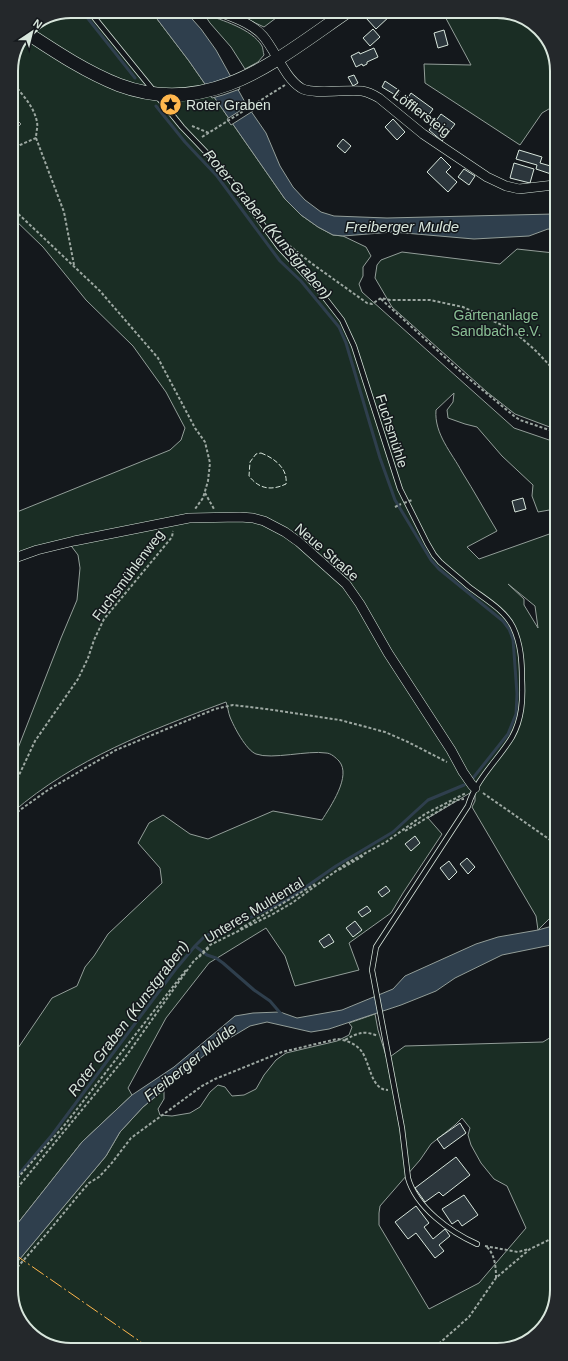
<svg xmlns="http://www.w3.org/2000/svg" width="568" height="1361" font-family="Arial,sans-serif">
<style>
.green{fill:#1a2d24;stroke:#939e99;fill-rule:evenodd}
.water{fill:#2f3f4d;stroke:#939e99}
.pier{fill:#14181c;stroke:#939e99}
.lines{fill:none;stroke-linecap:round;stroke-linejoin:round}
.stream{stroke:#2f3f4d;stroke-width:3}
.building{fill:#2c363c;stroke:#d8e6dc}
.lane-casing{stroke:#d8e6dc;stroke-width:6}
.street-casing{stroke:#d8e6dc;stroke-width:10}
.secondary-casing{stroke:#d8e6dc;stroke-width:14}
.path{stroke:#9da8a2;stroke-width:2;stroke-dasharray:3 2;stroke-linecap:butt}
.lane{stroke:#14181c;stroke-width:4.5}
.street{stroke:#14181c;stroke-width:9}
.secondary{stroke:#14181c;stroke-width:13}
.path-bridge{stroke:#9da8a2;stroke-width:2;stroke-dasharray:3 2;stroke-linecap:butt}
.fence{stroke:#d8e6dc;stroke-width:1;stroke-dasharray:5 2;stroke-linecap:butt}
.power{stroke:#ffb74d;stroke-width:1;stroke-dasharray:14 3 2 3;stroke-linecap:butt}
.labels{text-anchor:middle;dominant-baseline:central;stroke-width:3;stroke-linejoin:round;paint-order:stroke}
.poi-label{font-size:14px;fill:#d8e6dc;stroke:#14181c;text-anchor:start}
.street-label{font-size:14px;fill:#d8e6dc;stroke:#14181c}
.park-label{font-size:14px;fill:#8ac095;stroke:#14181c}
.water-label{font-size:15px;font-style:italic;fill:#d8e6dc;stroke:#14181c}
.rim{fill:none;stroke:#d8e6dc;stroke-width:2}
</style>
<rect width="100%" height="100%" fill="#14181c"/>
<path class="green" d="M71,11h80l38,50 96,138 16,16 17,12 15,8 10,1 23,11 5,9 -8,11v9l-4,8 3,8 152,136 41,14v67l-17,3 -6,-16 1,-11 -31,-29 -25,-29 -12,-3 -17,-6 -1,-8 6,-8 1,-9 -18,17c-2,24 16,43 26,62 12,19 23,39 35,59l-30,16 12,12 76,-27 1,380 -18,18 -2,-14 -64,-109 3,-6v-11l-47,28 14,16 -39,59 -12,20 -42,30 10,27 -64,16 -10,-30 -19,-28 -57,35 -43,55 -38,70 4,7 -50,47 -68,86v-174l38,-56 25,-12 8,-19 9,-11 14,-22 54,-51 -2,-15 -22,-25 11,-20 14,-8 27,19 18,5 65,-28 49,9c8,-13 30,-44 17,-59 -3,-3 -8,-8 -13,-8 -18,-3 -54,7 -70,1 -10,-4 -22,-27 -26,-37 -2,-5 -2,-10 -4,-15 -75,28 -152,57 -213,110v-51l48,-123 16,-38 3,-32 -2,-13 -12,-16 -54,16v-41l158,-64 11,-10 4,-12 -19,-36 -33,-46 -47,-46 -43,-53 -32,-31v-83l10,-9 -10,-10v-47l18,-39zM508,584l27,22 3,22 -14,-23v-6z
M237,11h35l4,7 -12,9 -28,-13z
M442,11h59l33,13 20,28v54l-12,7 -22,32 -95,-62 -1,-19 47,1z
M204,14c18,6 48,15 58,32 1,2 1,6 2,9l-6,7 -13,7 -14,-22 -21,-24z
M517,249l37,4 1,176 -40,-15 -28,-22 -95,-85 -17,-29 2,-13 4,-5 21,-8 98,12z
M375,1014l3,16 9,29 18,-13 138,-4 13,-8 1,256 -12,36 -29,21 -449,3 -33,-13 -20,-28v-43l92,-110 14,-24 23,-25 21,-17v9l-6,10 2,6 12,1 18,-3 10,-6 10,-15 8,-7 7,2 3,4 4,5 12,-1 12,-6 8,-14 12,-15 10,-7 51,-12 12,-6 3,-8 -3,-4zM462,1118l8,10 -2,7 3,10 10,18 13,16 13,7 19,42 -47,55 -50,26 -50,-84v-12l1,-7 40,-46 11,-16 24,-19z"/>
<path class="water" d="M151,11h34l16,18 15,21 30,54 20,29 14,33 13,21 12,13 16,12 13,4 53,2 167,-4v16l-6,-1 -19,7 -55,3 -81,-7 -50,4 -10,-1 -15,-8 -17,-12 -16,-16 -96,-138z
M556,925v19l-54,11 -47,23 -19,13 -35,14 -72,24 -18,3 -44,-10 -17,4 -37,22 -70,59 -23,25 -14,24 -92,110v-38l68,-86 50,-47 42,-28 61,-51 18,-3 27,-1 17,6 45,-8 51,-21 12,-13 71,-32 22,-7 40,-7z"/>
<path class="pier" d="M233,77l7,12 -17,6 -11,3 -8,-12z
M249,105l4,6 -22,14 -4,-6z"/>
<g class="lines">
<path class="stream" d="M82,11l53,67
M156,106l29,36 32,34 63,85 21,20 38,46 7,16 34,115 15,42 36,60 8,9 64,52 6,8 4,10 4,55 -1,20 -8,20 -35,44
M195,946l12,9 9,3 7,5 31,27 16,11 12,14
M14,1180l38,-45 123,-165 20,-24 10,-10 26,-9 56,-27 49,-34 57,-34 35,-32 36,-15"/>
</g>
<path class="building" d="M373,11h14l4,4 -15,14 -10,-11z
M373,29l7,8 -10,9 -7,-8z
M444,30l4,15 -10,3 -4,-15z
M374,48l4,9 -11,5v2l-4,2 -1,-2 -6,3 -5,-11 8,-4 1,2z
M354,75l4,8 -5,3 -5,-9z
M385,81l15,10 -3,5 -15,-9z
M411,93l22,16 -5,7 -22,-15z
M441,114l14,10 -13,17 -13,-11z
M393,119l12,13 -8,8 -12,-13z
M343,139l8,7 -6,7 -8,-7z
M519,150l23,7 -2,6 14,4v8l-18,-6 1,-4 -21,-6z
M441,157l10,10 -5,5 11,10 -9,10 -21,-20z
M514,163l20,6 -4,14 -20,-5z
M464,169l11,7 -6,9 -11,-8z
M523,498l3,11 -11,3 -3,-11z
M335,562l3,2 -3,3 -3,-3z
M415,836l5,7 -9,8 -6,-7z
M467,858l8,9 -7,7 -8,-10z
M449,861l8,11 -8,8 -9,-12z
M386,886l4,5 -8,6 -4,-5z
M367,906l4,5 -9,6 -4,-5z
M355,921l7,9 -9,7 -7,-9z
M329,934l5,8 -10,6 -5,-7z
M460,1123l6,10 -22,16 -7,-10z
M456,1157l14,18 -27,21 -4,-4 -14,10 -10,-14z
M464,1195l14,20 -16,11 -4,-6 -6,4 -10,-15z
M416,1206l13,17 -5,4 9,12 12,-10 5,7 -11,9 5,6 -9,7 -19,-25 -8,6 -13,-17z"/>
<g class="lines">
<defs>
<path id="lane" d="M89,11l64,79
M157,96l25,31 41,43 56,77 39,42 24,31 12,26 46,143 27,54 7,12 6,7c9,8 19,16 28,24 15,12 36,23 45,41 8,17 9,35 9,53 1,20 0,39 -10,57 -14,23 -36,42 -44,69l-92,141 -4,23 30,158 6,50c8,29 42,54 69,66"/>
<path id="street" d="M217,11c15,6 35,12 46,25 13,15 21,41 38,52 10,7 46,1 61,3 6,1 12,4 17,7l44,36 64,43 19,9 13,3 35,-4
M12,559l25,-9 37,-9 115,-23 51,-1 13,1 11,3 21,11 14,10 47,42 14,20 28,49 63,97 12,22 9,13 3,3"/>
<path id="secondary" d="M27,33c29,19 59,39 92,52 91,34 159,-26 229,-74"/>
</defs>
<use href="#lane" class="lane-casing"/>
<use href="#street" class="street-casing"/>
<use href="#secondary" class="secondary-casing"/>
<path class="path" d="M11,81c10,12 23,25 26,41 1,5 -1,11 -1,16l-25,11
M192,126l17,7
M202,137l83,-52
M36,138l28,74 10,53
M11,207l89,84 58,67 37,70 10,14 5,21 -2,18 -5,17 -8,11
M285,242l26,21 56,40 5,1 9,-6 9,2h40l33,7 41,19 15,10 17,15 19,20
M381,299l81,74 52,43 6,4 35,12
M205,493l9,16
M395,507l6,-3
M13,788l22,-47 43,-62 10,-21 6,-18 10,-21 68,-82 1,-6
M483,793l73,51
M13,815l35,-25 68,-40 99,-41 18,-4 33,4 74,11 45,12 23,10 39,20
M405,831l52,-31 7,-1
M339,870l24,-14
M240,929l75,-45
M199,957l10,-9
M345,1040c13,-7 18,-10 33,-4
M14,1182l49,-55 123,-157
M14,1192l110,-133 69,-97 17,-17 63,-31 19,-11 55,-40 39,-21 39,-28 41,-21
M485,1246l33,6 11,-3
M487,1247c8,8 9,20 9,31
M14,1271l29,-33 39,-47 7,-8 10,-6 12,-13 20,-26 71,-52 13,-7 67,-27 55,-13c9,1 20,5 25,13 8,11 9,38 26,38
M435,1347l34,-30 27,-39 34,-29 27,-13"/>
<use href="#lane" class="lane"/>
<use href="#street" class="street"/>
<use href="#secondary" class="secondary"/>
<path class="path-bridge" d="M404,503l8,-3"/>
<path class="fence" d="M261,453c13,5 27,15 25,31 -15,7 -27,5 -37,-8l1,-14 6,-8z"/>
<path class="power" d="M14,1254l137,95"/>
</g>
<defs>
<symbol id="sight-disc" viewBox="-11 -11 22 22"><circle r="9.5" fill="#ffb74d" stroke="#14181c"/><path d="M0-6L1.8-2.2L6-1.7L2.9 1.2L3.7 5.4L0 3.3L-3.7 5.4L-2.9 1.2L-6-1.7L-1.8-2.2Z" fill="#111"/></symbol>
</defs>
<g fill-rule="evenodd">
<use href="#sight-disc" x="158" y="92" width="25" height="25"/>
</g>
<g class="labels">
<g class="poi-label">
<text x="186" y="105">Roter Graben</text>
</g>
<g class="street-label">
<text transform="translate(422 113) rotate(37)">Löfflersteig</text>
<text transform="translate(392 431) rotate(72)">Fuchsmühle</text>
<text transform="translate(327 552) rotate(41)">Neue Straße</text>
<text transform="translate(128 575) rotate(-53)">Fuchsmühlenweg</text>
<text transform="translate(254 910) rotate(-31)">Unteres Muldental</text>
</g>
<g class="park-label">
<text x="496" y="315">Gartenanlage<tspan x="496" dy="16">Sandbach e.V.</tspan></text>
</g>
<g class="water-label">
<text transform="translate(268 224) rotate(50)">Roter Graben (Kunstgraben)</text>
<text x="402" y="226">Freiberger Mulde</text>
<text transform="translate(128 1018) rotate(-53)">Roter Graben (Kunstgraben)</text>
<text transform="translate(190 1062) rotate(-39)">Freiberger Mulde</text>
</g>
</g>
<path d="M0 0H568V1361H0ZM71 18H497A53 53 0 0 1 550 71V1290A53 53 0 0 1 497 1343H71A53 53 0 0 1 18 1290V71A53 53 0 0 1 71 18Z" fill="#24282b" fill-rule="evenodd"/>
<path class="rim" d="M71 18H497A53 53 0 0 1 550 71V1290A53 53 0 0 1 497 1343H71A53 53 0 0 1 18 1290V71A53 53 0 0 1 71 18Z"/>
<g transform="translate(32 32) rotate(35)" stroke="#14181c" stroke-width="3" paint-order="stroke">
<path d="M0-3L7 15L0 10L-7 15Z" fill="#d8e6dc"/>
<text y="-6" font-size="11" font-weight="bold" text-anchor="middle" fill="#d8e6dc">N</text>
</g>
</svg>
